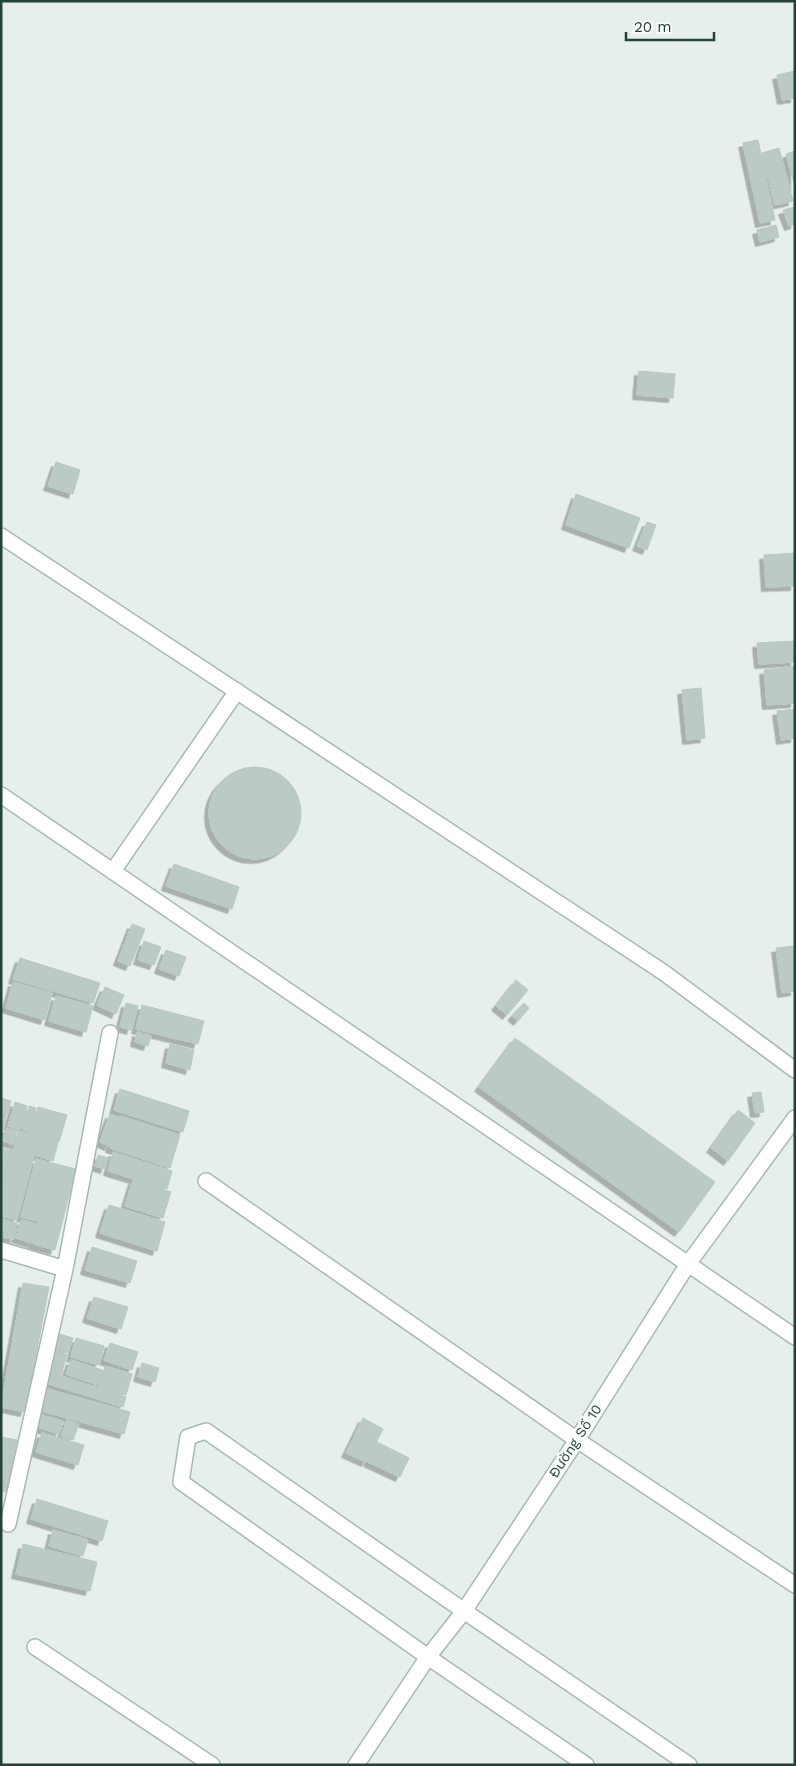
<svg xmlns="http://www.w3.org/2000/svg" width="796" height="1766" font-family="'Work Sans',sans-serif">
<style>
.building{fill:#bbcac4;stroke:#b8c9c2;filter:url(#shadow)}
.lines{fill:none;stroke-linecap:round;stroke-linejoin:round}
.minor-casing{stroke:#a8b8b2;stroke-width:18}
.minor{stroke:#fff;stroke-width:15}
.labels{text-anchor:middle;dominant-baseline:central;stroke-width:5;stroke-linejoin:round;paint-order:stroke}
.street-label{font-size:14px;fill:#24423a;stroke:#f7fbf9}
</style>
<defs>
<filter id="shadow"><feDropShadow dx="-4.5" dy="4.5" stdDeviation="0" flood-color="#0004"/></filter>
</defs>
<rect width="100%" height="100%" fill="#e6efeb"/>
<path class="building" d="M795,71v27l-13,2 -5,-25z
M758,140l17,80 -15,3 -17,-80z
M779,148l14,53 -18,4 -13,-52z
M795,151v36l-9,-33z
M795,207v17l-6,2 -6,-16z
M776,225l3,12 -19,5 -3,-12z
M639,371l36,3 -2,24 -36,-3z
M56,462l24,8 -7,24 -25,-8z
M576,494l64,24 -11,30 -63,-23z
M647,522l9,3 -9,25 -10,-4z
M795,553v33l-29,1 -2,-32z
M795,641v21l-36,2 -2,-21z
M795,666v37l-28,2 -3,-35z
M701,688l4,50 -18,2 -5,-50z
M795,709v29l-14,2 -4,-29z
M209 813a46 46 0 1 1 92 0a46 46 0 1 1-92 0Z
M174,864l65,23 -7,22 -66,-23z
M132,924l13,5 -15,37 -12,-5z
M144,941l17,6 -7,18 -16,-5z
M795,946v45l-13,2 -6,-45z
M166,950l20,7 -7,19 -20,-7z
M20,958l80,25 -7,20 -80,-24z
M516,980l12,10 -21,25 -11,-9z
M13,982l39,11 -7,27 -39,-12z
M105,987l19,8 -8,19 -19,-9z
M56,996l37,10 -7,26 -37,-11z
M126,1003l12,3 -7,24 -11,-3z
M524,1003l5,5 -11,13 -6,-5z
M142,1005l62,16 -6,23 -62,-15z
M137,1032l14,4 -3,10 -13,-4z
M515,1038l200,144 -36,50 -200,-145z
M170,1044l24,6 -4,20 -24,-7z
M120,1089l69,22 -6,21 -69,-22z
M761,1092l3,20 -9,1 -3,-20z
M1,1098l10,3 -10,35z
M15,1102l12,4 -7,24 -12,-4z
M29,1106l7,2 -6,24 -8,-3z
M38,1107l29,8 -8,27 -28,-8z
M738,1110l17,13 -27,38 -17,-13z
M110,1114l9,3 -10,29 -9,-4z
M120,1116l60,19 -10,33 -60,-20z
M6,1128l11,3 -3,13 -11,-3z
M19,1131l39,12 -5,18 -39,-13z
M1,1148l10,3 -10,34z
M12,1149l22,7 -17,64 -16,-4v-27z
M113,1152l59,19 -5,18 -59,-18z
M98,1155l10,3 -3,11 -10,-3z
M36,1159l40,10 -21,81 -22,-6 5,-23 -17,-4z
M133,1180l38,12 -8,26 -38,-12z
M109,1205l56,17 -8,29 -57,-18z
M1,1219l16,4 -3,16 -13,-2z
M21,1220l16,4 -5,19 -16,-5z
M92,1247l45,14 -7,22 -45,-13z
M23,1283l26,4 -24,125 -24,-5z
M94,1297l34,10 -7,22 -34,-11z
M56,1333l17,5 -5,15 -17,-5z
M76,1338l28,8 -5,19 -28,-8z
M110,1343l28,9 -6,18 -28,-10z
M55,1351l12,4 -6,20 -12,-4z
M71,1360l31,10 -4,15 -32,-11z
M142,1363l17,5 -4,14 -17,-5z
M105,1366l27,8 -6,21 -27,-8z
M52,1373l74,24 -3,10 -74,-23z
M48,1389l82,23 -6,22 -82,-23z
M41,1415l22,6 -4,13 -22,-7z
M363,1418l20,11 -17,33 -20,-9z
M67,1420l12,4 -6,16 -12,-4z
M42,1433l42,12 -6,20 -42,-13z
M1,1437l16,3 -11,52 -5,-2z
M377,1442l32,16 -9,19 -32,-15z
M37,1499l71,22 -6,20 -71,-22z
M53,1530l35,10 -5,16 -34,-10z
M23,1544l74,18 -7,29 -74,-17z"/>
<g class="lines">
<defs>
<path id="minor" d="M1,536l662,436 132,98
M1,795l794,542
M113,871l124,-180
M206,1181l371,259 218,145
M1,1250l64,19 -57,255
M65,1269l45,-236
M35,1647l177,118
M356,1765l72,-108 36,-46 113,-171 111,-176 107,-146
M586,1765l-158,-108 -247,-175 7,-45 18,-6 258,180 225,154"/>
</defs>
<use href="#minor" class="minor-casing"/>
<use href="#minor" class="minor"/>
</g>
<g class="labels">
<g class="street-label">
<text transform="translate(575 1441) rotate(-57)">Đường Số 10</text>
</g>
</g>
<rect width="796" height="1766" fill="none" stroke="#24423a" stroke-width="5"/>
<path d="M626 32v8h88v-8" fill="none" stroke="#24423a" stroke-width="2.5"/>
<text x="634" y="32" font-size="15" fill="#24423a" stroke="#f7fbf9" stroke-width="4" paint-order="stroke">20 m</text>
</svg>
